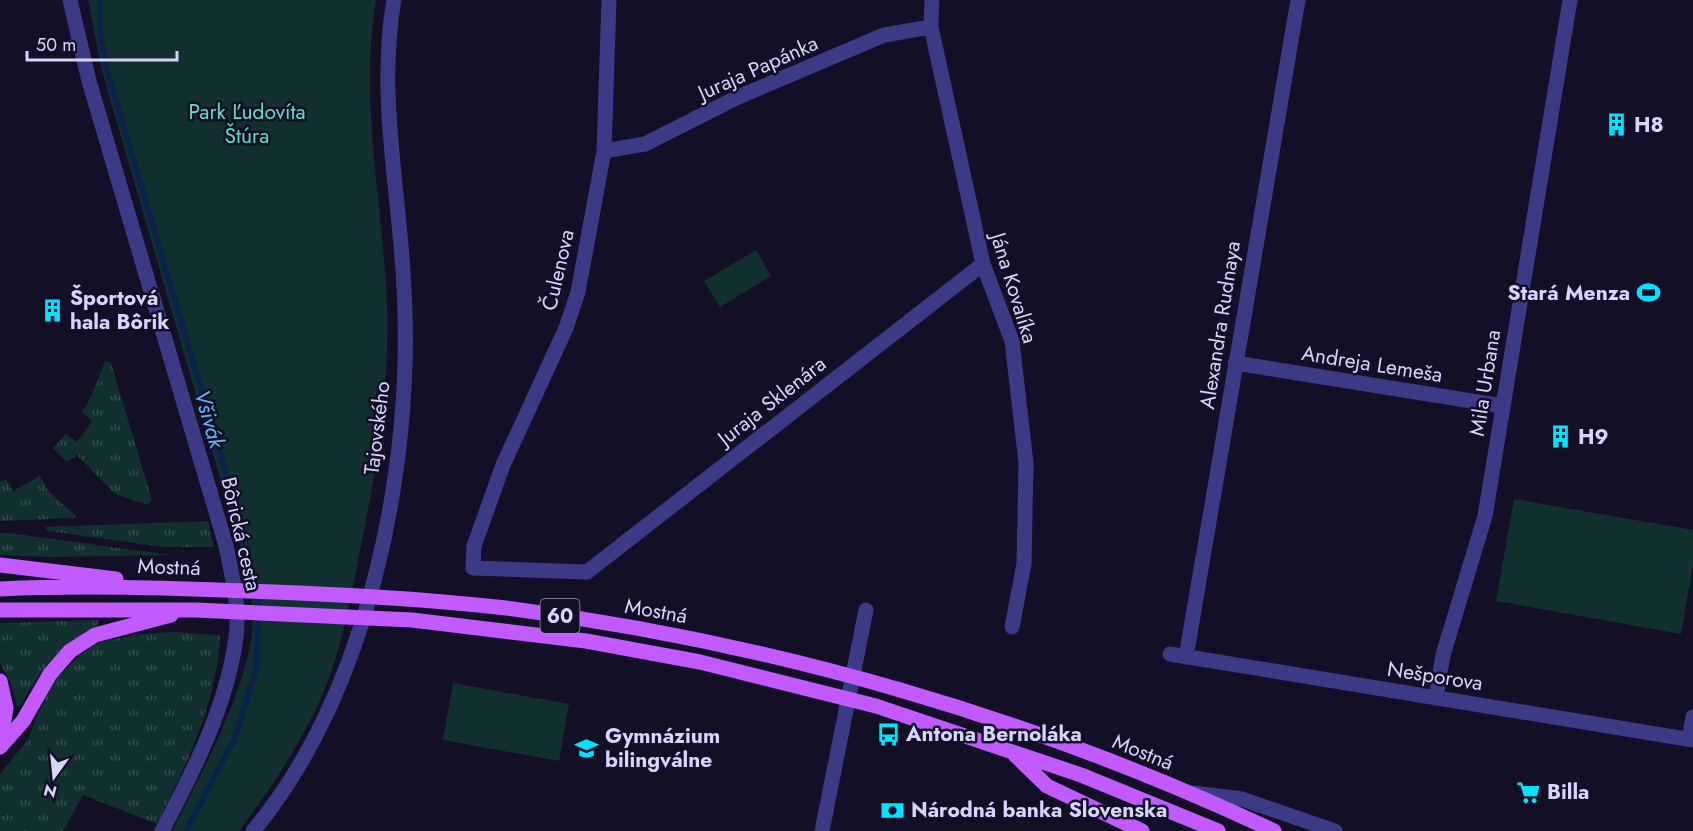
<svg xmlns="http://www.w3.org/2000/svg" width="1693" height="831" font-family="Jost,sans-serif">
<style>
.grass{fill:url(#grass-tufts)}
.park{fill:#12302f}
.lines{fill:none;stroke-linecap:round;stroke-linejoin:round}
.stream{stroke:#0c2248;stroke-width:6}
.minor{stroke:#3d3a85;stroke-width:15}
.major{stroke:#c25bff;stroke-width:15}
.labels{text-anchor:middle;dominant-baseline:central;stroke-width:5;stroke-linejoin:round;paint-order:stroke}
.shield{fill:#130f26;stroke:#9e99be;stroke-width:1.5}
.shield-label{font-size:20px;font-weight:bold;fill:#d9d4ff}
.street-label{font-size:21px;fill:#d9d4ff;stroke:#130f26}
.park-label{font-size:21px;fill:#5fe0c0;stroke:#130f26}
.poi-label{font-size:21px;font-weight:bold;fill:#d9d4ff;stroke:#130f26;text-anchor:start}
.water-label{font-size:22px;font-style:italic;fill:#62b6ff;stroke:#130f26}
</style>
<defs>
<pattern id="grass-tufts" width="24" height="20" patternUnits="userSpaceOnUse" patternTransform="scale(1.5)"><rect width="24" height="20" fill="#12302f"/><path d="M3 7l-1-3M5 7V3M7 7l1-3M15 17l-1-3M17 17v-4M19 17l1-3" fill="none" stroke="#344d4e"/></pattern>
</defs>
<rect width="100%" height="100%" fill="#130f26"/>
<path class="grass" d="M105,361l6,2 41,137 -4,5 -33,-11 -38,-39 -10,7 -14,-14 13,-14 11,8 15,-21 -10,-9 9,-15z
M40,476l8,15 28,25 -1,2 -75,3v-39l6,-3 7,12z
M208,521l6,26h-51l-115,-16 -3,-4z
M0,533h9l161,22 -119,2 -51,-2z
M98,620v5c-37,18 -58,45 -77,80l-4,1 -5,-20 -12,-23v-40z
M173,632l47,3c-3,69 -33,128 -63,189l-74,-29 -20,36h-63v-57l27,-33 17,-41 13,-23 38,-34 47,-9z"/>
<path class="park" d="M88,0h288c-16,95 4,190 10,285 6,91 -8,178 -26,266 -10,50 -18,98 -38,145 -22,49 -51,92 -83,135h-67c28,-55 72,-136 80,-197 3,-25 -3,-50 -8,-74l-142,-489z
M756,250l15,26 -51,31 -16,-26z
M1514,499l179,31v35l-12,69 -185,-33z
M453,683l116,21 -10,57 -116,-21z"/>
<g class="lines">
<path class="stream" d="M100,0v33l7,37 133,451 18,78 -1,67 -22,72 -49,93"/>
<path class="minor" d="M70,0l19,81 137,465c6,29 14,61 10,91 -9,69 -42,133 -74,194
M609,0l-5,151 -26,141 -12,36 -63,137 -29,81 -1,22 114,4 396,-308
M932,0l-1,27 52,237 29,77 14,122 -2,101 -12,63
M604,151l41,-7 91,-46 148,-63 47,-8
M1235,363l268,43
M1170,654l523,86
M1186,657l112,-657
M1436,697l7,-42 42,-139 85,-516
M1689,739l4,-22
M1194,793l48,6 93,32
M253,831c116,-138 161,-366 151,-542 -4,-96 -27,-193 -10,-289
M822,831l44,-221"/>
<path class="major" d="M0,565l116,14
M0,589c83,-4 167,-1 250,2 85,3 171,7 256,17 265,34 526,109 768,223
M0,610h196l216,10 174,21 114,21 176,44 205,69 137,56
M0,681l6,27 -6,37
M0,747l23,-26 27,-47 20,-23 25,-16 76,-20
M1015,755l32,31 95,45"/>
</g>
<defs>
<symbol id="building-bare" viewBox="-9 -9 18 18"><path d="M-4-6H4V6H1V3H-1V6H-4ZM-2.5-4.3h1.7v1.8h-1.7ZM.8-4.3h1.7v1.8H.8ZM-2.5-1h1.7V.8h-1.7ZM.8-1h1.7V.8H.8Z" fill="#00e5ff" stroke="#130f26" stroke-width="2.5" paint-order="stroke"/></symbol>
<symbol id="stadium-bare" viewBox="-9 -9 18 18"><path d="M0-5a6.5 5 0 1 0 0 10a6.5 5 0 1 0 0-10ZM-3.5-1.8h7v3.6h-7Z" fill="#00e5ff" stroke="#130f26" stroke-width="2.5" paint-order="stroke"/></symbol>
<symbol id="bus-bare" viewBox="-9 -9 18 18"><path d="M-5-6H5V4H4V6H2V4H-2V6H-4V4H-5ZM-3.5-4V0h7V-4ZM-3.5 1.2v1.5H-2V1.2ZM2 1.2v1.5H3.5V1.2Z" fill="#00e5ff" stroke="#130f26" stroke-width="2.5" paint-order="stroke"/></symbol>
<symbol id="school-bare" viewBox="-9 -9 18 18"><path d="M0-5L7-2L0 1L-7-2ZM-4 1L0 2.5L4 1V4Q0 6-4 4Z" fill="#00e5ff" stroke="#130f26" stroke-width="2.5" paint-order="stroke"/></symbol>
<symbol id="supermarket-bare" viewBox="-9 -9 18 18"><path d="M-6-5.5h2.5l.6 2H6L4.5 2H-2.5L-4.4-4H-6ZM-1.5 3.2a1.3 1.3 0 1 0 .1 0ZM3 3.2a1.3 1.3 0 1 0 .1 0Z" fill="#00e5ff" stroke="#130f26" stroke-width="2.5" paint-order="stroke"/></symbol>
<symbol id="bank-bare" viewBox="-9 -9 18 18"><path d="M-6-4H6V4H-6ZM0-2.3a2.3 2.3 0 1 0 0 4.6a2.3 2.3 0 1 0 0-4.6Z" fill="#00e5ff" stroke="#130f26" stroke-width="2.5" paint-order="stroke"/></symbol>
</defs>
<g fill-rule="evenodd">
<use href="#building-bare" x="1600" y="108" width="33" height="33"/>
<use href="#stadium-bare" x="1632" y="276" width="33" height="33"/>
<use href="#building-bare" x="36" y="294" width="33" height="33"/>
<use href="#building-bare" x="1544" y="420" width="33" height="33"/>
<use href="#bus-bare" x="872" y="718" width="33" height="33"/>
<use href="#school-bare" x="570" y="732" width="33" height="33"/>
<use href="#supermarket-bare" x="1512" y="776" width="33" height="33"/>
<use href="#bank-bare" x="876" y="794" width="33" height="33"/>
</g>
<g class="labels">
<rect class="shield" x="540.5" y="599" width="39" height="34" rx="4.5"/>
<g class="shield-label">
<text x="560" y="616">60</text>
</g>
<g class="street-label">
<text transform="translate(758 68) rotate(-24)">Juraja Papánka</text>
<text transform="translate(558 270) rotate(-77)">Čulenova</text>
<text transform="translate(1014 288) rotate(73)">Jána Kovalíka</text>
<text transform="translate(1220 325) rotate(-81)">Alexandra Rudnaya</text>
<text transform="translate(1372 364) rotate(9)">Andreja Lemeša</text>
<text transform="translate(1485 383) rotate(-81)">Mila Urbana</text>
<text transform="translate(772 401) rotate(-38)">Juraja Sklenára</text>
<text transform="translate(377 428) rotate(-83)">Tajovského</text>
<text transform="translate(241 534) rotate(77)">Bôrická cesta</text>
<text transform="translate(169 567) rotate(2)">Mostná</text>
<text transform="translate(656 611) rotate(10)">Mostná</text>
<text transform="translate(1435 676) rotate(9)">Nešporova</text>
<text transform="translate(1143 752) rotate(22)">Mostná</text>
</g>
<g class="park-label">
<text x="247" y="112">Park Ľudovíta<tspan x="247" dy="24">Štúra</tspan></text>
</g>
<g class="poi-label">
<text x="1634" y="125">H8</text>
<text x="1630" y="293" text-anchor="end">Stará Menza</text>
<text x="70" y="298">Športová<tspan x="70" dy="24">hala Bôrik</tspan></text>
<text x="1578" y="437">H9</text>
<text x="906" y="734">Antona Bernoláka</text>
<text x="605" y="736">Gymnázium<tspan x="605" dy="24">bilingválne</tspan></text>
<text x="1547" y="792">Billa</text>
<text x="911" y="810">Národná banka Slovenska</text>
</g>
<g class="water-label">
<text transform="translate(210 419) rotate(74)">Všivák</text>
</g>
</g>
<g transform="translate(54 777) rotate(195)" stroke="#130f26" stroke-width="4.5" paint-order="stroke">
<path d="M0-4.5L10 22L0 15L-10 22Z" fill="#d9d4ff"/>
<text y="-9" font-size="16" font-weight="bold" text-anchor="middle" fill="#d9d4ff">N</text>
</g>
<path d="M27 51v9h150v-9" fill="none" stroke="#d9d4ff" stroke-width="3"/>
<text x="36" y="51" font-size="18" fill="#d9d4ff" stroke="#130f26" stroke-width="4.5" paint-order="stroke">50 m</text>
</svg>
